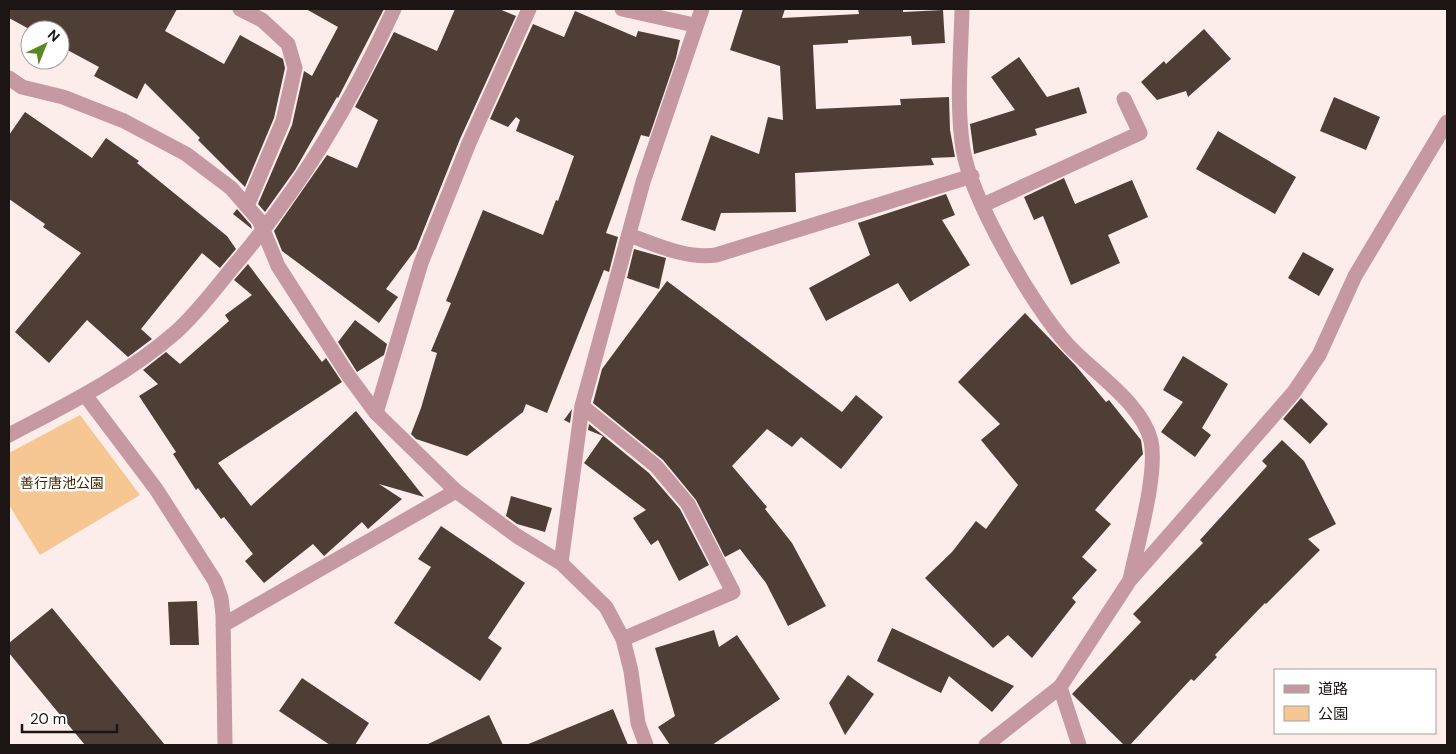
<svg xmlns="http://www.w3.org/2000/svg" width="1456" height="754" font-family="'DM Sans','Noto Sans JP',sans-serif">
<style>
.green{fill:#f6c693}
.building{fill:#4f3e36}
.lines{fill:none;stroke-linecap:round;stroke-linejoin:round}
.service{stroke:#c698a2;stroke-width:15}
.minor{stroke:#c698a2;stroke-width:15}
.labels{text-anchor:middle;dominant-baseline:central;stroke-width:5;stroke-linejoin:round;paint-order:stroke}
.park-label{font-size:14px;fill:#3f2502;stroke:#fefefe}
</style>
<rect width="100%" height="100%" fill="#fcedeb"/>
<path class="green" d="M80,415l60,80 -100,60 -31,-50v-52z"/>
<path class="building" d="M9,9h168l-12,22 59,33 16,-29 43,24 2,9 -11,50 -29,69 -47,-47 2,-2 -55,-55 -8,16 -43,-23 5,-9 -39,-21v-16h-29l-22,-12z
M306,9h78l-46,89 -1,-1 -42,73 -30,42 -7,-8 34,-79 12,-54 8,5 26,-49z
M455,9h44l17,7 -56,123 -44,110 -30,40 12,8 -19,26 -97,-72 -8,-20 53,-76 30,13 21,-48 -23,-13 39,-75 43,19z
M743,9h42l-3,9 77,-4 -1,-5h45v3l40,-2 2,33 -33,2 -1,-9 -63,4v3l-35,2 3,64 85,-4 -1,-6 49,-2 1,33 5,27 -24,1 3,7 -139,8 1,39 -75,1 -6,18 -34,-11 30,-85 48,19 9,-37 15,3 -3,-54 -50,-16z
M575,11l61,26 2,-6 42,9 -4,18 -27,79 -8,-2 -35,98 12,4 -9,35 -5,-2 -57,143 -21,-9 -3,8 -56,44 -51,-17 -5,-5 10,-26 16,-55 -6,-2 20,-48 -5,-2 37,-91 60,25 13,-35 2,1 16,-45 -58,-25 4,-11 -4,-3 -8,10 -18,-8 43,-95 31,13z
M1204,29l27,30 -43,38 -2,-6 -29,9 -16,-18 23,-21 2,3z
M1019,57l28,40 32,-10 8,26 -52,16 2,6 -63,19 -4,-30 45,-14 -24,-33z
M1334,97l46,20 -14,33 -46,-19z
M25,112l67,46 14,-20 33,23 -2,2 90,73 9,13 -16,19 -18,-15 -61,76 11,10 -24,18 -41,-37 -38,43 -34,-31 66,-79 -38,-26 2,-3 -36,-25v-64z
M1218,131l78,46 -21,37 -79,-45z
M1064,178l11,26 57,-24 16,37 -40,18 12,28 -49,22 -28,-69 -9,4 -10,-23z
M946,194l9,21 -13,5 28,45 -60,37 -12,-19 -72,38 -17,-33 61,-33 -12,-32z
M237,209l14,16 1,4 -19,-15z
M634,249l32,9 -7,31 -32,-11z
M1303,252l31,17 -15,27 -31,-18z
M248,264l74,98 4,-4 16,24 -124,81 33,43 105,-95 68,86 -45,-13 23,15 -34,30 -6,-7 -38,34 -11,-12 -49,39 -19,-22 8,-7 -29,-37 -3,2 -23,-31 -2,2 -23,-36 3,-2 -37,-56 19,-12 -15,-14 23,-18 14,12 49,-43 -4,-6 27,-20 -18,-15z
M667,281l175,131 14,-17 27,22 -42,52 -40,-32 -9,10 -25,-18 -35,37 35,41 -2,2 27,34 34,63 -38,20 -22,-43 -26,-34 -15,8 -29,-57 -33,-40 -70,-57 9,-34z
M1025,313l51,53 30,36 3,-2 32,40 2,14 -48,56 16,14 -29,33 15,13 -25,28 4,4 -44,56 -24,-23 -15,13 -68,-70 27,-26 24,-31 10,8 32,-44 -37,-45 19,-16 -42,-42z
M355,320l32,24 -3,11 -27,17 -19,-30z
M1183,356l45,28 -26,44 9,7 -16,22 -34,-25 22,-30 -20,-12z
M1301,398l27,26 -18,20 -27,-25z
M572,409l-2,14 -6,-3z
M589,424l60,49 31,36 29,56 -30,16 -21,-41 -7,5 -18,-27 13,-8 -62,-47 19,-27 -15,-6z
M1282,440l22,21 32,63 -28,15 12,11 -54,54 -1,-1 -50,52 2,2 -23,24 -3,-2 -61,66h-6l-52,-51 69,-72 -8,-8 70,-71 -3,-3 67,-74 -5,-5z
M511,496l41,12 -7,24 -28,-8 -11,-8z
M441,526l84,57 -37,55 14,10 -22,33 -86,-58 37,-56 -13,-8z
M197,601l2,44h-29l-2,-43z
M52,608l113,137h-80l-76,-92v-10z
M892,628l30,14 92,44 -22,26 -43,-36 -8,17 -64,-32z
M714,630l5,17 18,-12 43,64 -68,46h-42l-12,-18 17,-11 -20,-68z
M848,675l26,19 -29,41 -16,-32z
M302,678l67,45 -14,22h-25l-51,-34z
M613,709l15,36h-102z
M489,715l14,30h-77z"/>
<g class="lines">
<path class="service" d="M983,205l157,-72 -16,-34
M629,235c28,10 57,24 87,20l256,-79
M582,406l74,60 32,38 45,88 -110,47
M376,413l45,-150 48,-120 60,-134
M1060,687l19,58"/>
<path class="minor" d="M240,9l22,11 26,24 7,24 -12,53 -36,85
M622,9l72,16
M962,9c-1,46 -6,95 1,140 8,50 70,158 105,196 26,28 74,58 83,96 7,33 -14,104 -21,139
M9,78l13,9 41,10 61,24 62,33 45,34 28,32 19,46 70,109 28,38 80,78 61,45 44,27 45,44 17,32 8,32 7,52 8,22
M85,395l71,94 59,92 6,17 2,17 2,130
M9,435c57,-30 118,-60 167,-103 21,-19 39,-43 57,-65 68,-80 118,-163 161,-258
M561,563l21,-157 61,-224 59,-173
M223,625l233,-134
M986,745l74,-58 70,-107 164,-188 25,-37 36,-79 92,-154"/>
</g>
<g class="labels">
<g class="park-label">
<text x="62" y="483">善行唐池公園</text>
</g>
</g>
<rect width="1456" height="754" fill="none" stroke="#1d1514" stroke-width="20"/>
<rect x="1274" y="669" width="162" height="65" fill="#fefefe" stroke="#a4a1a0"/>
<rect x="1284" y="685" width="25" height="8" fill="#c698a2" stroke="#a4a1a0"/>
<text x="1318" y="694" font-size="15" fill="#1d1514">道路</text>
<rect x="1284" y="706" width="25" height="15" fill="#f6c693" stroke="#a4a1a0"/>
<text x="1318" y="719" font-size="15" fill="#1d1514">公園</text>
<g transform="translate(45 45) rotate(43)"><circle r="24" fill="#fefefe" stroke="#a4a1a0"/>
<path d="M0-4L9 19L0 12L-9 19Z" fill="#57891e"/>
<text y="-8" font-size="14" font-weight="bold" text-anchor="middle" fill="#1d1514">N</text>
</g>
<path d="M22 724v8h95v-8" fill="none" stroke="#1d1514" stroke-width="2.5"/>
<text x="30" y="724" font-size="15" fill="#1d1514" stroke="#fefefe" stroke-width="4" paint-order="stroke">20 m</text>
</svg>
